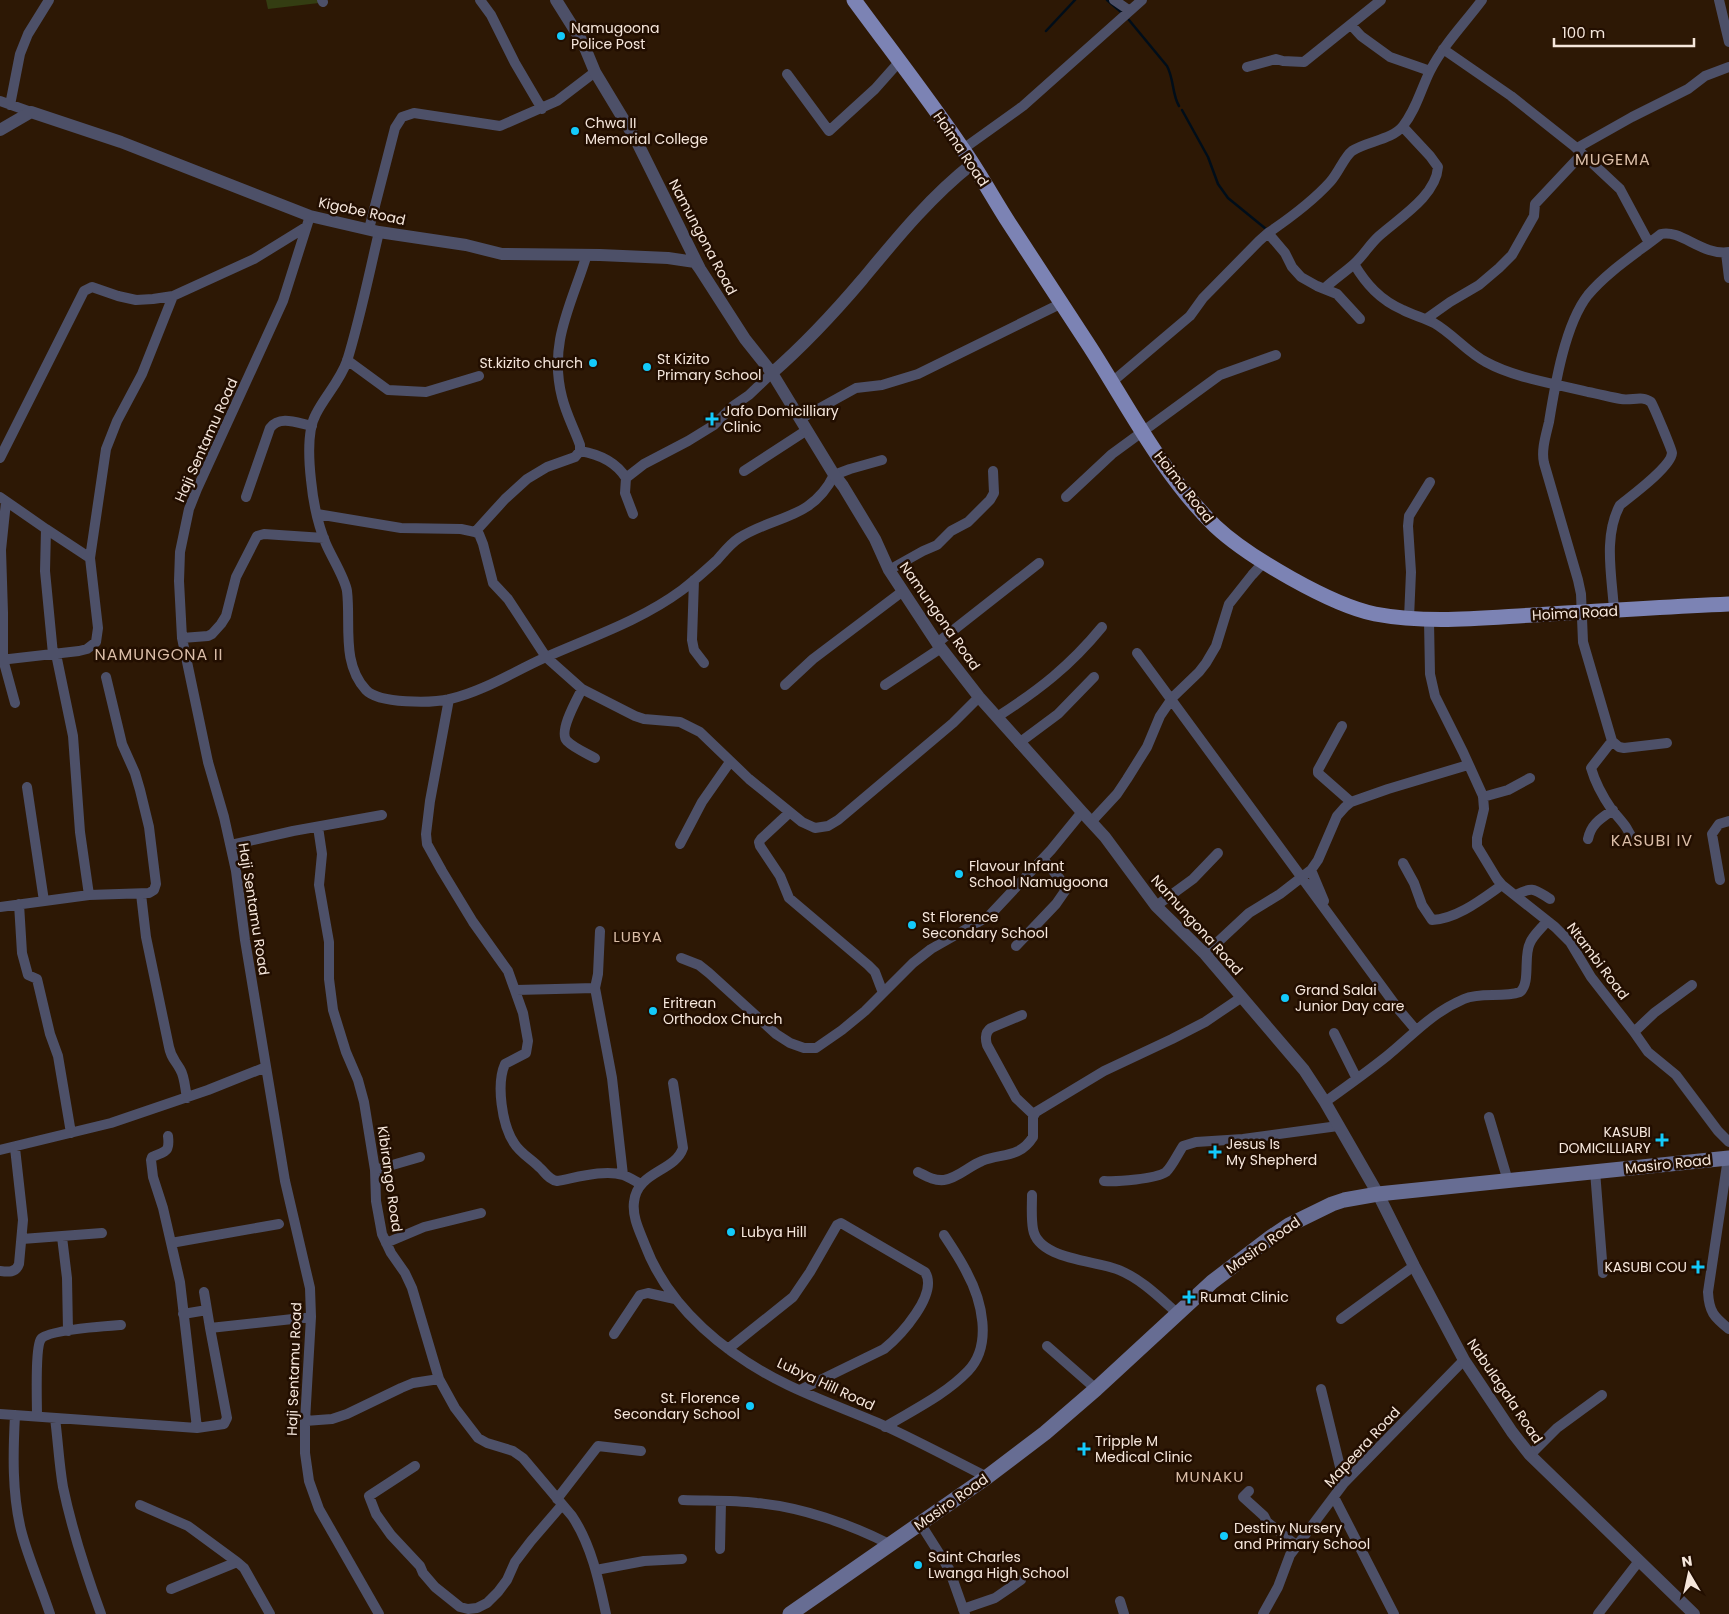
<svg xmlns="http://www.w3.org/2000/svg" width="1729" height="1614" font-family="Poppins,sans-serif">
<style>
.green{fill:#343d12}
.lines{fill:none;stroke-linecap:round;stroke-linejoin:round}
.stream{stroke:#000d19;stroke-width:2.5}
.minor{stroke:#4d5068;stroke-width:10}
.tertiary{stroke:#4d5068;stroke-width:12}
.secondary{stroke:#676d93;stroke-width:15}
.primary{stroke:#7c83b4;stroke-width:15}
.poi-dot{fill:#13cafb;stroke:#220e00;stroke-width:2}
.labels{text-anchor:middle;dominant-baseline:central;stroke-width:5;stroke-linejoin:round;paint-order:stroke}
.poi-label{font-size:14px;fill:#f6e7dc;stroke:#220e00;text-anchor:start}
.street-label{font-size:14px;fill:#f6e7dc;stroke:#220e00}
.neighbourhood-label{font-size:15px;letter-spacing:1px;fill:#dabda7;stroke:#220e00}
.quarter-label{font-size:16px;letter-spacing:1px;fill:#dabda7;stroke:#220e00}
</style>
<rect width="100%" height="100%" fill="#2d1805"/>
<path class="green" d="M266,0h53v3l-51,6z"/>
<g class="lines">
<path class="stream" d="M1107,0l14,12
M1129,20l38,46c7,13 5,28 12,40
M1046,31l29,-31
M1182,110l26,47 10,27 10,14 38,31"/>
<path class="minor" d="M322,0l1,2
M480,0l11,15 24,48 27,46
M1114,0l16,11
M1719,0l10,42
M1351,25l10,11 29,21 40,14
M1443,49l68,47 63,50 46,43 29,54
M1247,67l29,-8 7,2 21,1 77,-62
M787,74l42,57 46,-42 24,-27
M0,101l31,11
M10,105l10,-51 8,-20 21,-34
M1577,148l55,-31 56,-28 17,-13 24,-9
M963,149l60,-43 119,-106
M310,216l-27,85 -86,188 -8,20 -9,43 -1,29 3,57 26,124 16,55 12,54 9,69 40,241 25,107 1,29 -6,104v32l4,28 10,28 60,105
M369,229l26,-101 7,-11 12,-4 86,13 57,-25 38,-29
M379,232c-10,42 -19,87 -32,129 -7,20 -22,35 -31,53 -9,16 -7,48 -5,66 2,21 7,45 15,64 6,14 19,34 21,47 4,33 -6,72 19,99 13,14 66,13 84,9 34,-8 63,-27 94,-41 47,-21 96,-37 138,-68 12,-9 24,-20 35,-30 7,-8 13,-16 22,-22 36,-23 73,-18 95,-63l16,-6 32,-9
M1268,233c22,-15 44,-31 62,-51 8,-8 14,-25 22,-31 15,-10 40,-11 51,-25 13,-16 18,-37 27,-55 14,-27 34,-47 52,-71
M1726,253l3,25
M1354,264c12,20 26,36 49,46 10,5 21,8 31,13 19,11 33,29 52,39 29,16 70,22 102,30 11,2 22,5 33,7 11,2 21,-4 30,3 3,5 21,48 21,51 -1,14 -41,43 -52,52 -17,31 -8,72 -6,105
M1324,289c9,-9 20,-16 30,-25 9,-8 16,-20 25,-28 20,-18 57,-40 59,-69l-8,-11 -27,-29
M1426,319l24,-17 29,-17 20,-17 13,-13 18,-32 4,-7 1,-12 47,-50
M347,360l41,30 38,2 53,-16
M1112,382l78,-66 13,-18 56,-57 9,-8 17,20 7,14 9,10 16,9 20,8 23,25
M800,419l56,-31 26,-3 36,-11 142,-70
M580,451c18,3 36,11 46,27
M0,458l84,-167 8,-4 26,9 18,4 17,-1 20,-3 81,-37 52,-32
M744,471l63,-41
M0,497l46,32 44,29
M246,497l24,-69c10,-13 27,-5 42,-2
M1066,497l46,-43 108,-79 56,-20
M6,502l-5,48 2,63v46l12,44
M317,514l84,14 60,1 14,3 4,2 4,10 10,39 15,16 38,58 36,32 53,27 9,3 36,3 20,10 49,47 53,43 13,6 13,-2 10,-6 115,-97 26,-26
M633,514l-8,-21 1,-15 18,-14 44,-23 26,-16 19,-19 16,-11 23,-22
M46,529l-1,42 8,83
M475,532l30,-33 22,-20 20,-12 28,-10 5,-6v-6c-6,-17 -14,-31 -18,-48 -14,-55 10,-93 25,-143
M889,570l34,-19 14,-6 14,-14 17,-9 22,-22 4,-7 -1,-22
M694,580l-2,60 2,10 10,13
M1409,618l2,-46 -3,-46 1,-10 21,-34
M1429,621l1,53 5,22 28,56 20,44 1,13 -7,29v8l20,33 5,6 53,42 15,15 21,35 43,55 14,20 28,23 42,56 11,11
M182,638l26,-2 4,-2 9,-10 5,-8 10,-39 21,-41 7,-2 60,4
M937,643l102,-80
M1137,653l262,357 17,20
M0,660l79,-9 8,-2 9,-7 2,-14 -8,-70 16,-109 11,-28 25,-47 31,-78
M785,685l28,-26 90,-68
M885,685l56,-37
M582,689c-5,10 -24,43 -15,52 7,7 19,12 28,17
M449,699l-19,102 -4,33 1,10 15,27 31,51 35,49 15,42 5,28 -2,12 -21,11c-9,20 -3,61 9,79 6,10 17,16 25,24 6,5 10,13 18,14 18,-3 47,-12 66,-6 6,2 12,6 18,9
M997,717c42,-27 73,-51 105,-90
M1342,726l-24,44v3l33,29
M1612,741l-21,27c4,14 12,29 21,42 9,11 17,18 21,32
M1019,743l39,-29 36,-37
M1667,743l-43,5 -5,-1 -7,-6 -29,-99 -2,-48 -3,-14 -34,-117c-3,-13 2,-28 5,-41 6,-37 16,-98 39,-127 20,-24 49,-42 73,-61 20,-5 41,22 68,18
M27,787l17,114
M1483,797l25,-7 22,-12
M789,813l-28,26 -2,3 1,4 20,30 9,22 79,67 7,7 8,21
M1091,822l26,-28 10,-15 20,-32 13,-31 13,-19 26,-25 7,-9 10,-17 13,-42 23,-29 12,-13
M318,827l4,27 -3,31 10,57v37l4,31 13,42 12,28 6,22 11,68 1,31 6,33 9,19 14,20 7,15 27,91 16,29 23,30 9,5 26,8 10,7 49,58c19,28 27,65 34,98
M1588,839c3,-15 12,-20 25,-29
M680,844l22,-42 28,-40
M231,845l62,-14 89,-16
M1403,863l11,20 8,22 10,15c25,-1 50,-21 70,-35
M1311,870l13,31
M1720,880l-8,-46 7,-10 10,-3
M141,894l5,43 23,110c2,11 6,13 11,22 5,8 5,20 7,29
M89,895l60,-2 5,-3 2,-6 -7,-57 -9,-37 -5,-17 -13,-29 -16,-67
M1516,895c17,-9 18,-6 34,4
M19,904l3,49 6,22 9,4 13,55 8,22 13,77
M1156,906l37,-27 25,-26
M0,907l89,-12 -9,-63 -7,-96 -17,-82
M600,931l-2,43 -3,14 17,90 11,97
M1016,946l40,-42 9,-13 -5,-12 -17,-20
M1205,954l44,-41 31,-19 31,-24 7,-10 19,-44 8,-9 6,-5 37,-13 80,-24
M681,958l18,7 10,8 67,61 14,9 14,5h12l26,-18 23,-19 48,-48 18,-14 58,-33 62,-66 31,-38
M516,990l79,-2
M1022,1015l-31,13c-6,4 -6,10 -4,17l29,53 18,17
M1634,1032l20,-19 38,-28
M1334,1033l23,46
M673,1083l10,65c-8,24 -46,23 -49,54 -2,15 6,30 11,43 24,64 83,111 143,140 31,15 65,27 97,41 35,16 68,34 102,51
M1325,1102c21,-15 42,-30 62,-46 26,-21 44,-43 77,-57 17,-7 38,-1 56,-7 11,-9 3,-36 10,-49 3,-8 12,-15 17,-22
M1489,1117l19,64
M168,1136c2,17 -3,15 -16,21l-1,3 2,17 10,31 17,74 17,146
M0,1150l111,-27 97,-33 58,-23
M1728,1158l-20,134c1,20 6,25 21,37
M375,1170l45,-13
M1595,1171l8,102
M918,1172c8,4 16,9 26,8 14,-2 25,-14 38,-19 19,-8 37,-2 51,-24v-20l3,-5 68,-41 68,-32 33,-17 37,-25
M1104,1181c12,1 52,-2 62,-9 5,-4 13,-20 17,-26l13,-4 47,-3 95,-13
M1032,1195c0,11 -1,23 1,34 5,31 63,31 86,41 22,9 40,27 58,43
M62,1237l5,41 1,53
M22,1239l80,-6
M171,1243l108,-19
M386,1243l38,-16 57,-14
M0,1271c8,1 16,2 19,-7l4,-44 -8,-72
M204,1292l6,36
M183,1314l24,-4
M1341,1319l73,-53
M614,1334l26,-39 8,-2 27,6
M1047,1346l49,43
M728,1349l65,-52 17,-25 27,-47 4,-2 84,49c14,22 -25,64 -41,77l-84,41
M1321,1389l23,94
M0,1414l197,14 27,-4 3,-6 -17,-90 101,-11
M15,1415c-2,38 -3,78 6,115 7,28 20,56 29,84
M37,1416c0,-13 -2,-69 4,-77 7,-9 66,-13 80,-14
M55,1418c3,23 4,46 8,69 9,43 23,86 38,127
M305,1421l27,-2 15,-5 54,-26 12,-5 26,-4
M885,1427c28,-17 60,-32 83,-56 25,-26 14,-71 -2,-100 -6,-12 -14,-24 -22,-36
M1530,1455l27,-27 45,-33
M415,1466l-46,30 7,18 15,21 29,31 3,7 12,14 25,20 8,2 9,-1 10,-5 11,-11 9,-12 8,-18 16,-21 31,-36
M1249,1491l-6,6 21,19 3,6 30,24
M1334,1497l60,117
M557,1499l41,-53 43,5
M683,1500c25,1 49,0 74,3 44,4 93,21 132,41
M140,1505l48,21 49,36 7,6 26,46
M920,1523l29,46 16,45
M720,1549l1,-47
M596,1570l48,-9 38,-2
M171,1589l66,-27
M1120,1601l4,13
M963,1609l32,-11 26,-18
M1263,1614l15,-27 12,-32 54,-72 120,-123
M1598,1614l41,-53"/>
<path class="tertiary" d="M556,0l27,43 12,29 41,68 64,129 45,70 27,34 61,100 10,13 32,53 14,31 48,73 42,54 103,115 23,25 51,69 49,48 99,116 21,32 53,92 36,72 50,94 48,72 18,23 164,159
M0,130l31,-18 90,30 189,74 69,16 87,13 36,9 98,1 68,3 27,4 5,7
M772,373c32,-28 62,-60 90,-93 34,-41 68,-83 110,-116"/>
<path class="secondary" d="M790,1614l197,-137 58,-44 51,-44 116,-107 59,-45 18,-12 43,-21 12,-4 34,-6 351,-36"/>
<path class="primary" d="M854,0c36,49 74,98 108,148 17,24 31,50 47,75 27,42 54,83 81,124 39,61 73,128 125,179 33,31 116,79 160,88 53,10 106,4 159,1 65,-4 130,-8 195,-11"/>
</g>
<g class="poi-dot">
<circle cx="561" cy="36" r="5"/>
<circle cx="575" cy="131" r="5"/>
<circle cx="593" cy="363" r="5"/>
<circle cx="647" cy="367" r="5"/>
<path d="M709.5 411.5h5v5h5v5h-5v5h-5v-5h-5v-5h5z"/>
<circle cx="959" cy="874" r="5"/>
<circle cx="912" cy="925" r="5"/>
<circle cx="1285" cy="998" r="5"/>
<circle cx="653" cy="1011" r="5"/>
<path d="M1659.5 1132.5h5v5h5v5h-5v5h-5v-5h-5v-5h5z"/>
<path d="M1212.5 1144.5h5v5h5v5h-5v5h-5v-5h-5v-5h5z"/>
<circle cx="731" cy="1232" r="5"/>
<path d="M1695.5 1259.5h5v5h5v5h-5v5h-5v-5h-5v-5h5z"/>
<path d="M1186.5 1289.5h5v5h5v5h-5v5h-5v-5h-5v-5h5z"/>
<circle cx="750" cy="1406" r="5"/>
<path d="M1081.5 1441.5h5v5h5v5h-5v5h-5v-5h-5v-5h5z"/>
<circle cx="1224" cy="1536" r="5"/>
<circle cx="918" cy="1565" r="5"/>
</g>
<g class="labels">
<g class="poi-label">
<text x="571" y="28">Namugoona<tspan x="571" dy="16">Police Post</tspan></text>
<text x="585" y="123">Chwa II<tspan x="585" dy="16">Memorial College</tspan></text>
<text x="657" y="359">St Kizito<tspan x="657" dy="16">Primary School</tspan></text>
<text x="583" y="363" text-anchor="end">St.kizito church</text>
<text x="723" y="411">Jafo Domicilliary<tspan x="723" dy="16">Clinic</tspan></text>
<text x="969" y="866">Flavour Infant<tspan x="969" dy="16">School Namugoona</tspan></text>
<text x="922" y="917">St Florence<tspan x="922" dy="16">Secondary School</tspan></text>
<text x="1295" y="990">Grand Salai<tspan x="1295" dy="16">Junior Day care</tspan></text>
<text x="663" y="1003">Eritrean<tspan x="663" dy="16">Orthodox Church</tspan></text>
<text x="1651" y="1132" text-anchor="end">KASUBI<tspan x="1651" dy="16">DOMICILLIARY</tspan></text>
<text x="1226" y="1144">Jesus Is<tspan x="1226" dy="16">My Shepherd</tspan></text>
<text x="741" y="1232">Lubya Hill</text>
<text x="1687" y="1267" text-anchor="end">KASUBI COU</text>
<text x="1200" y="1297">Rumat Clinic</text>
<text x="740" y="1398" text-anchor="end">St. Florence<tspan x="740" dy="16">Secondary School</tspan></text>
<text x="1095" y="1441">Tripple M<tspan x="1095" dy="16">Medical Clinic</tspan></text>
<text x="1234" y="1528">Destiny Nursery<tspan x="1234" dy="16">and Primary School</tspan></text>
<text x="928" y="1557">Saint Charles<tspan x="928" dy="16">Lwanga High School</tspan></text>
</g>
<g class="street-label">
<text transform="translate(961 149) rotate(56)">Hoima Road</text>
<text transform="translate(362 211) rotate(12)">Kigobe Road</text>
<text transform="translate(703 237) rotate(62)">Namungona Road</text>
<text transform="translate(206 440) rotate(-66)">Haji Sentamu Road</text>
<text transform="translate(1184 487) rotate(52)">Hoima Road</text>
<text transform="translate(1575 613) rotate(-3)">Hoima Road</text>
<text transform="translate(940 616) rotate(55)">Namungona Road</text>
<text transform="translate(254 909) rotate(81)">Haji Sentamu Road</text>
<text transform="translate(1197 925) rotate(48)">Namungona Road</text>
<text transform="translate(1598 961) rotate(53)">Ntambi Road</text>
<text transform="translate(1668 1164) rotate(-6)">Masiro Road</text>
<text transform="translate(390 1179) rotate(82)">Kibirango Road</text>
<text transform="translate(1263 1245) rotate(-35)">Masiro Road</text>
<text transform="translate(294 1369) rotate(-88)">Haji Sentamu Road</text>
<text transform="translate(826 1384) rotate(25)">Lubya Hill Road</text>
<text transform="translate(1505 1391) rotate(56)">Nabulagala Road</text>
<text transform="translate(1362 1447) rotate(-47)">Mapeera Road</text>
<text transform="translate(951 1502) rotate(-35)">Masiro Road</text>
</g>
<g class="neighbourhood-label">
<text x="638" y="936">LUBYA</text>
<text x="1210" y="1476">MUNAKU</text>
</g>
<g class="quarter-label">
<text x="1613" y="159">MUGEMA</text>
<text x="159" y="654">NAMUNGONA II</text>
<text x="1652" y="840">KASUBI IV</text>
</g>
</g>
<g transform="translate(1689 1574) rotate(351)" stroke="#220e00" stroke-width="4" paint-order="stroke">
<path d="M0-4L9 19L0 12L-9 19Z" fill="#f6e7dc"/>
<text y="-8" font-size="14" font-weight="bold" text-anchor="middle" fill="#f6e7dc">N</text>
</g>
<path d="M1554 38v8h140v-8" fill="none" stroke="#f6e7dc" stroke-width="2.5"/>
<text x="1562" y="38" font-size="15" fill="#f6e7dc" stroke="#220e00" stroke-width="4" paint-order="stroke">100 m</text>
</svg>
